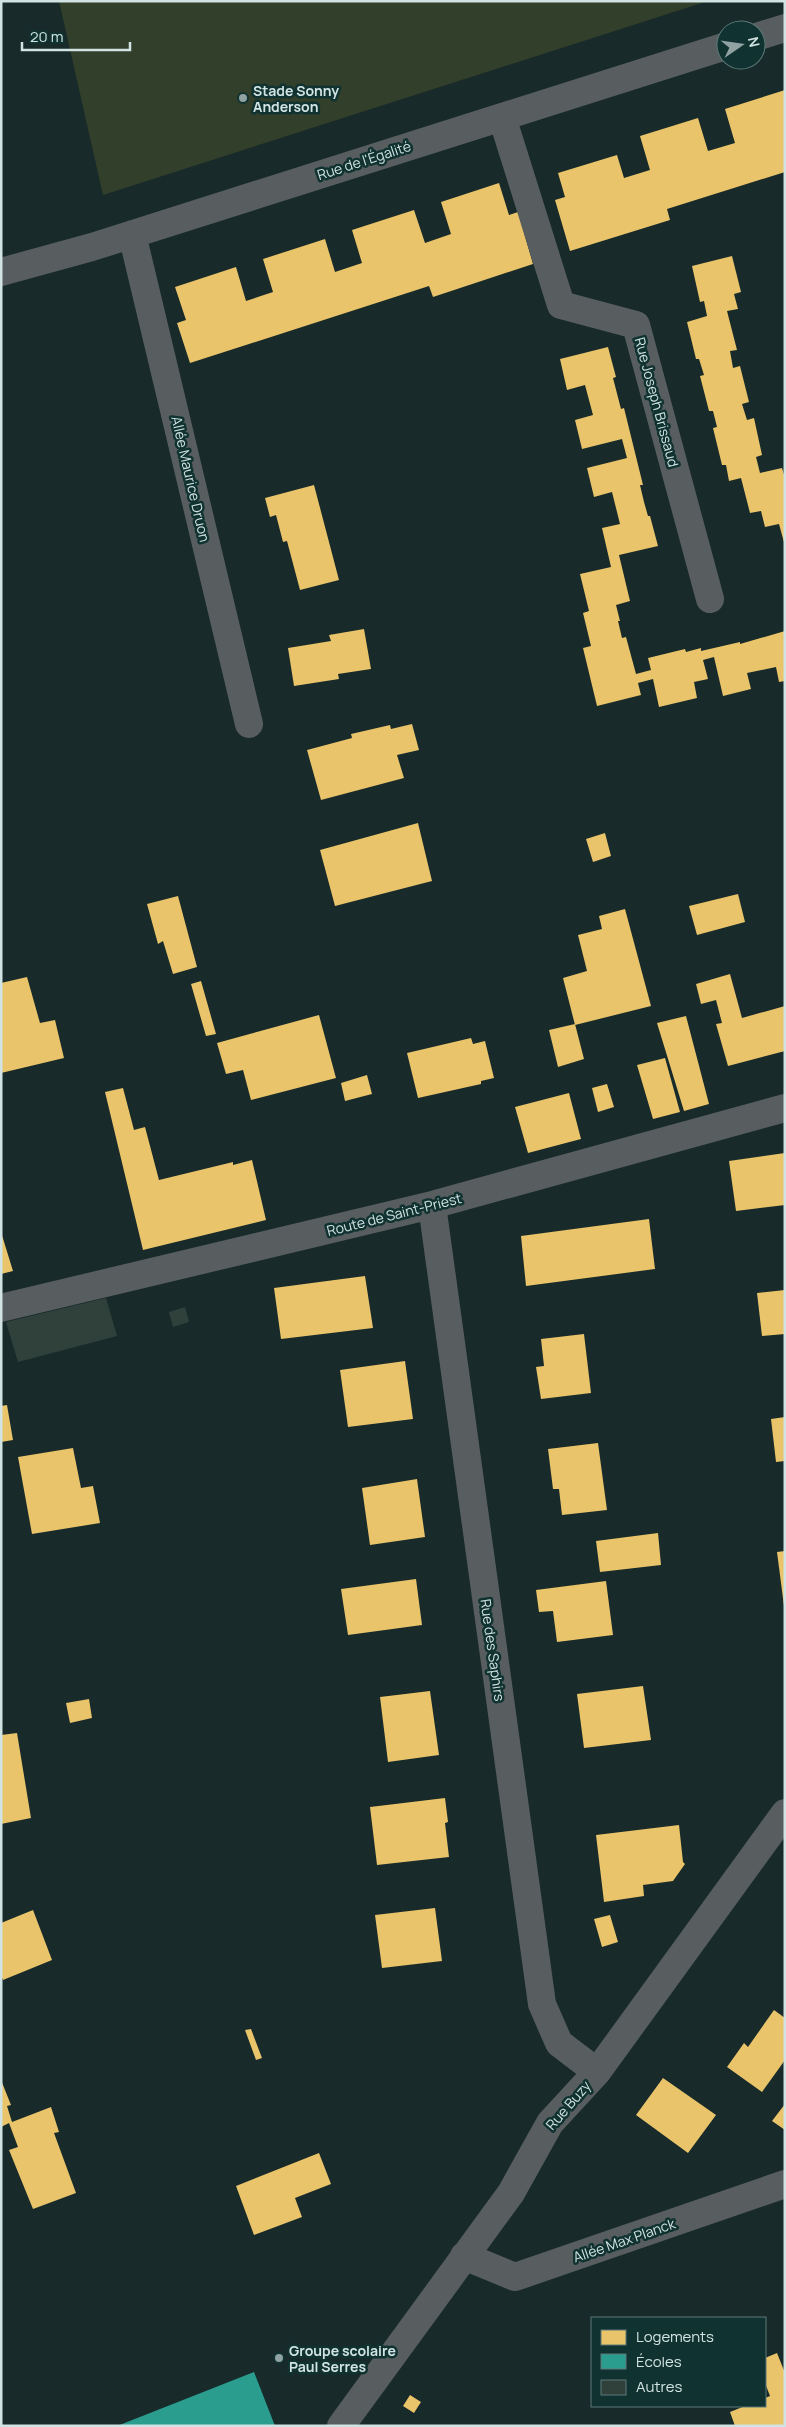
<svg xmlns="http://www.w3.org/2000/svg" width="786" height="2427" font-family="Manrope,sans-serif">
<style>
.green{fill:#323f2a}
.homes{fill:#e9c46a}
.schools{fill:#2a9d8f}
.building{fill:#30413c}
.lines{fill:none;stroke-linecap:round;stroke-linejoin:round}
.minor{stroke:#585e60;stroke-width:28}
.poi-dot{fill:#90a2a2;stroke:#103231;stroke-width:2}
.labels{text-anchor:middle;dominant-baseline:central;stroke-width:5;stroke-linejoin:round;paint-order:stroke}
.poi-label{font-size:14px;font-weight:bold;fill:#d1e3e2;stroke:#103231;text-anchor:start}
.street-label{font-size:14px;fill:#d1e3e2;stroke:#103231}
</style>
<rect width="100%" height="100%" fill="#182a2a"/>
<path class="green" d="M59,1h649l-605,194z"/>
<path class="homes" d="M785,90v82l-118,37 3,11 -100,31 -15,-51 10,-3 -7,-24 59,-18 7,23 26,-8 -10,-34 58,-18 10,33 27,-8 -10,-34z
M499,183l10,32 9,-3 15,52 -100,33 -4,-11 -239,77 -13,-40 9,-3 -11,-33 61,-20 10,34 27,-9 -10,-33 62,-20 10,33 27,-9 -10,-33 62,-20 11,33 26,-9 -10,-32z
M732,256l9,36 -7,2 4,15 -11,2 10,39 -7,1 3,17 7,-2 9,36 -7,2 5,16 7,-2 8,37 -6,2 4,16 22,-5 3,10v68l-6,-22 -14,3 -4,-16 -11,2 -9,-35 -12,3 -3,-16h-4l-9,-37 4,-1 -4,-16h-4l-9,-35 4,-1 -5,-16h-3l-9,-37 20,-6 -3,-15 -4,1 -8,-36z
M608,347l8,30 -3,1 8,31 3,-1 19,77h-3l4,17 4,14h2l8,30 -39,9 11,46 -14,4 4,16h-2l4,17 4,-1 10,37 15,-4 -3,-12 37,-9 1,3 15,-4v3l39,-9v2l45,-13v50l-6,1 -3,-15 -29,6 4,16 -28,7 -9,-39 -11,3 5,19 -14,3 3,16 -38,9 -6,-28 -15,4 3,12 -44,11 -14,-58 8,-2 -8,-33 6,-2 -9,-37 31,-7 -9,-39 18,-4 -8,-32 -18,5 -7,-29 40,-10 -5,-19 -40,10 -7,-29 18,-5 -8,-30 -18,5 -7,-31z
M314,485l25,95 -39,10 -13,-49 -4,1 -7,-27 -6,2 -5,-19z
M364,629l7,40 -33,5 1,5 -45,7 -6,-38 43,-7 -2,-6z
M412,724l7,26 -22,5 7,23 -83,22 -14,-50 45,-12 -1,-4 39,-9 1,4z
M418,823l14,58 -97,25 -15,-56z
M605,833l6,23 -18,6 -7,-23z
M738,894l7,28 -48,13 -8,-29z
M178,896l19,71 -24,7 -10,-33 -5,3 -11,-40z
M625,909l26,97 -76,19 -12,-47 24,-7 -9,-36 24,-6 -3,-13z
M730,974l12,44 43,-12v45l-57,15 -12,-42 6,-1 -6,-23 -15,4 -5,-20z
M27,977l13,46 15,-3 9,38 -63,15v-90z
M201,981l15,53 -10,2 -15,-52z
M319,1015l17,63 -85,22 -8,-30 -17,4 -9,-31z
M686,1016l23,88 -25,7 -27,-88z
M575,1024l9,35 -26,8 -9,-37z
M471,1038l2,6 12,-3 9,37 -13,3v3l-63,14 -11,-45z
M665,1058l15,54 -27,7 -16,-54z
M367,1075l5,19 -27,7 -4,-18z
M607,1084l7,23 -16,5 -6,-24z
M123,1088l11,42 11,-3 14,53 74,-18v3l19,-5 14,60 -123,30 -38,-158z
M569,1093l12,46 -53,14 -13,-46z
M785,1153v52l-49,6 -7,-50z
M649,1219l6,50 -129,17 -5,-50z
M1,1232l12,39 -12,3z
M365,1276l8,52 -92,11 -7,-51z
M785,1290v44l-23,2 -5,-43z
M584,1334l7,59 -50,6 -5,-32 8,-1 -3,-27z
M405,1361l8,58 -65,8 -8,-57z
M7,1405l6,35 -12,2v-36z
M785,1417v44l-9,1 -5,-43z
M598,1443l9,67 -45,5 -3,-26h-6l-5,-40z
M73,1448l8,40 12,-2 7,37 -68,11 -14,-77z
M417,1479l8,58 -55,8 -8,-57z
M658,1533l3,32 -61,7 -4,-31z
M785,1551v55h-1l-7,-54z
M416,1579l6,46 -74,10 -7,-46z
M606,1581l7,54 -56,7 -4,-31 -14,1 -3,-22z
M643,1686l8,54 -67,8 -7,-54z
M430,1691l9,64 -51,7 -8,-65z
M89,1699l3,19 -22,5 -4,-20z
M17,1733l14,85 -30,6v-89z
M445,1798l3,24 -3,1 4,34 -72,8 -7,-58z
M679,1825l4,37 2,2 -12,17 -30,4 1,11 -40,6 -8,-67z
M435,1908l7,53 -60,7 -7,-53z
M33,1910l19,50 -49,20 -2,-5v-52z
M610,1915l8,27 -16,5 -8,-28z
M774,2010l11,8v42l-23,32 -35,-25 17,-24 4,4z
M251,2029l11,29 -6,2 -11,-30z
M663,2078l53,37 -28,38 -52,-38z
M1,2080l10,25 -4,1 5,16 39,-15 8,25 -5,1 22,60 -43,16 -24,-59 9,-3 -9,-24 -8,4z
M785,2104v26l-13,-9z
M319,2153l12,31 -36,14 7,19 -48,18 -18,-49z
M777,2353l8,20v53h-50l-5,-14 15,-6h20v-8l5,-2 -5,-13v-25z
M410,2395l11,7 -7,11 -11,-7z"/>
<path class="schools" d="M254,2372l21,54h-158z"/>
<path class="building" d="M106,1298l11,38 -99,26 -12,-40z
M185,1307l4,15 -16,5 -4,-15z"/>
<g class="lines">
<path class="minor" d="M756,37l29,-9
M502,117l59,188 75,20 74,274
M132,234l117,490
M1,272l91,-25 634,-201
M432,1205l110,799 17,39 38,29
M1,1308l431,-103 353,-97
M464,2256l51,21 270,-93
M341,2426l170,-233 39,-70 47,-51 188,-259"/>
</g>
<g class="poi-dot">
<circle cx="243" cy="98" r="5"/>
<circle cx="279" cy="2358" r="5"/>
</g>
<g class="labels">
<g class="poi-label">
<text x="253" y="90">Stade Sonny<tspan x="253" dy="16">Anderson</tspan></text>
<text x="289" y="2350">Groupe scolaire<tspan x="289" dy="16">Paul Serres</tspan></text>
</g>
<g class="street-label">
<text transform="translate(364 160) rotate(-18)">Rue de l'Égalité</text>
<text transform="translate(657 402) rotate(75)">Rue Joseph Brissaud</text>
<text transform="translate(191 479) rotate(77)">Allée Maurice Druon</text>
<text transform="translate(394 1214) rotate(-14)">Route de Saint-Priest</text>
<text transform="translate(493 1650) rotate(82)">Rue des Saphirs</text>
<text transform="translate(568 2105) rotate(-49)">Rue Buzy</text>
<text transform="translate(624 2240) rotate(-19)">Allée Max Planck</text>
</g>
</g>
<rect width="786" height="2427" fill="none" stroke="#d1e3e2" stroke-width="5"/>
<rect x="591" y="2317" width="175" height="90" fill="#103231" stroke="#5d7978"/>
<rect x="601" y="2330" width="25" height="15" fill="#e9c46a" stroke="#5d7978"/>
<text x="636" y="2342" font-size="15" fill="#d1e3e2">Logements</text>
<rect x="601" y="2354" width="25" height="15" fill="#2a9d8f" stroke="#5d7978"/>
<text x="636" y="2367" font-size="15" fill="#d1e3e2">Écoles</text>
<rect x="601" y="2380" width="25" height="15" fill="#30413c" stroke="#5d7978"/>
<text x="636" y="2392" font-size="15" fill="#d1e3e2">Autres</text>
<g transform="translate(741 45) rotate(77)"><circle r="24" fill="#103231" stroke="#5d7978"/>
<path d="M0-4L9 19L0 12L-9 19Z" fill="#90a2a2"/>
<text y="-8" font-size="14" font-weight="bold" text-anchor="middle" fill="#d1e3e2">N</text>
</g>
<path d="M22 42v8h108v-8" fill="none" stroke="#d1e3e2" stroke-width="2.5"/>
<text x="30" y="42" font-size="15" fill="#d1e3e2" stroke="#103231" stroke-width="4" paint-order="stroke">20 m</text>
</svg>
